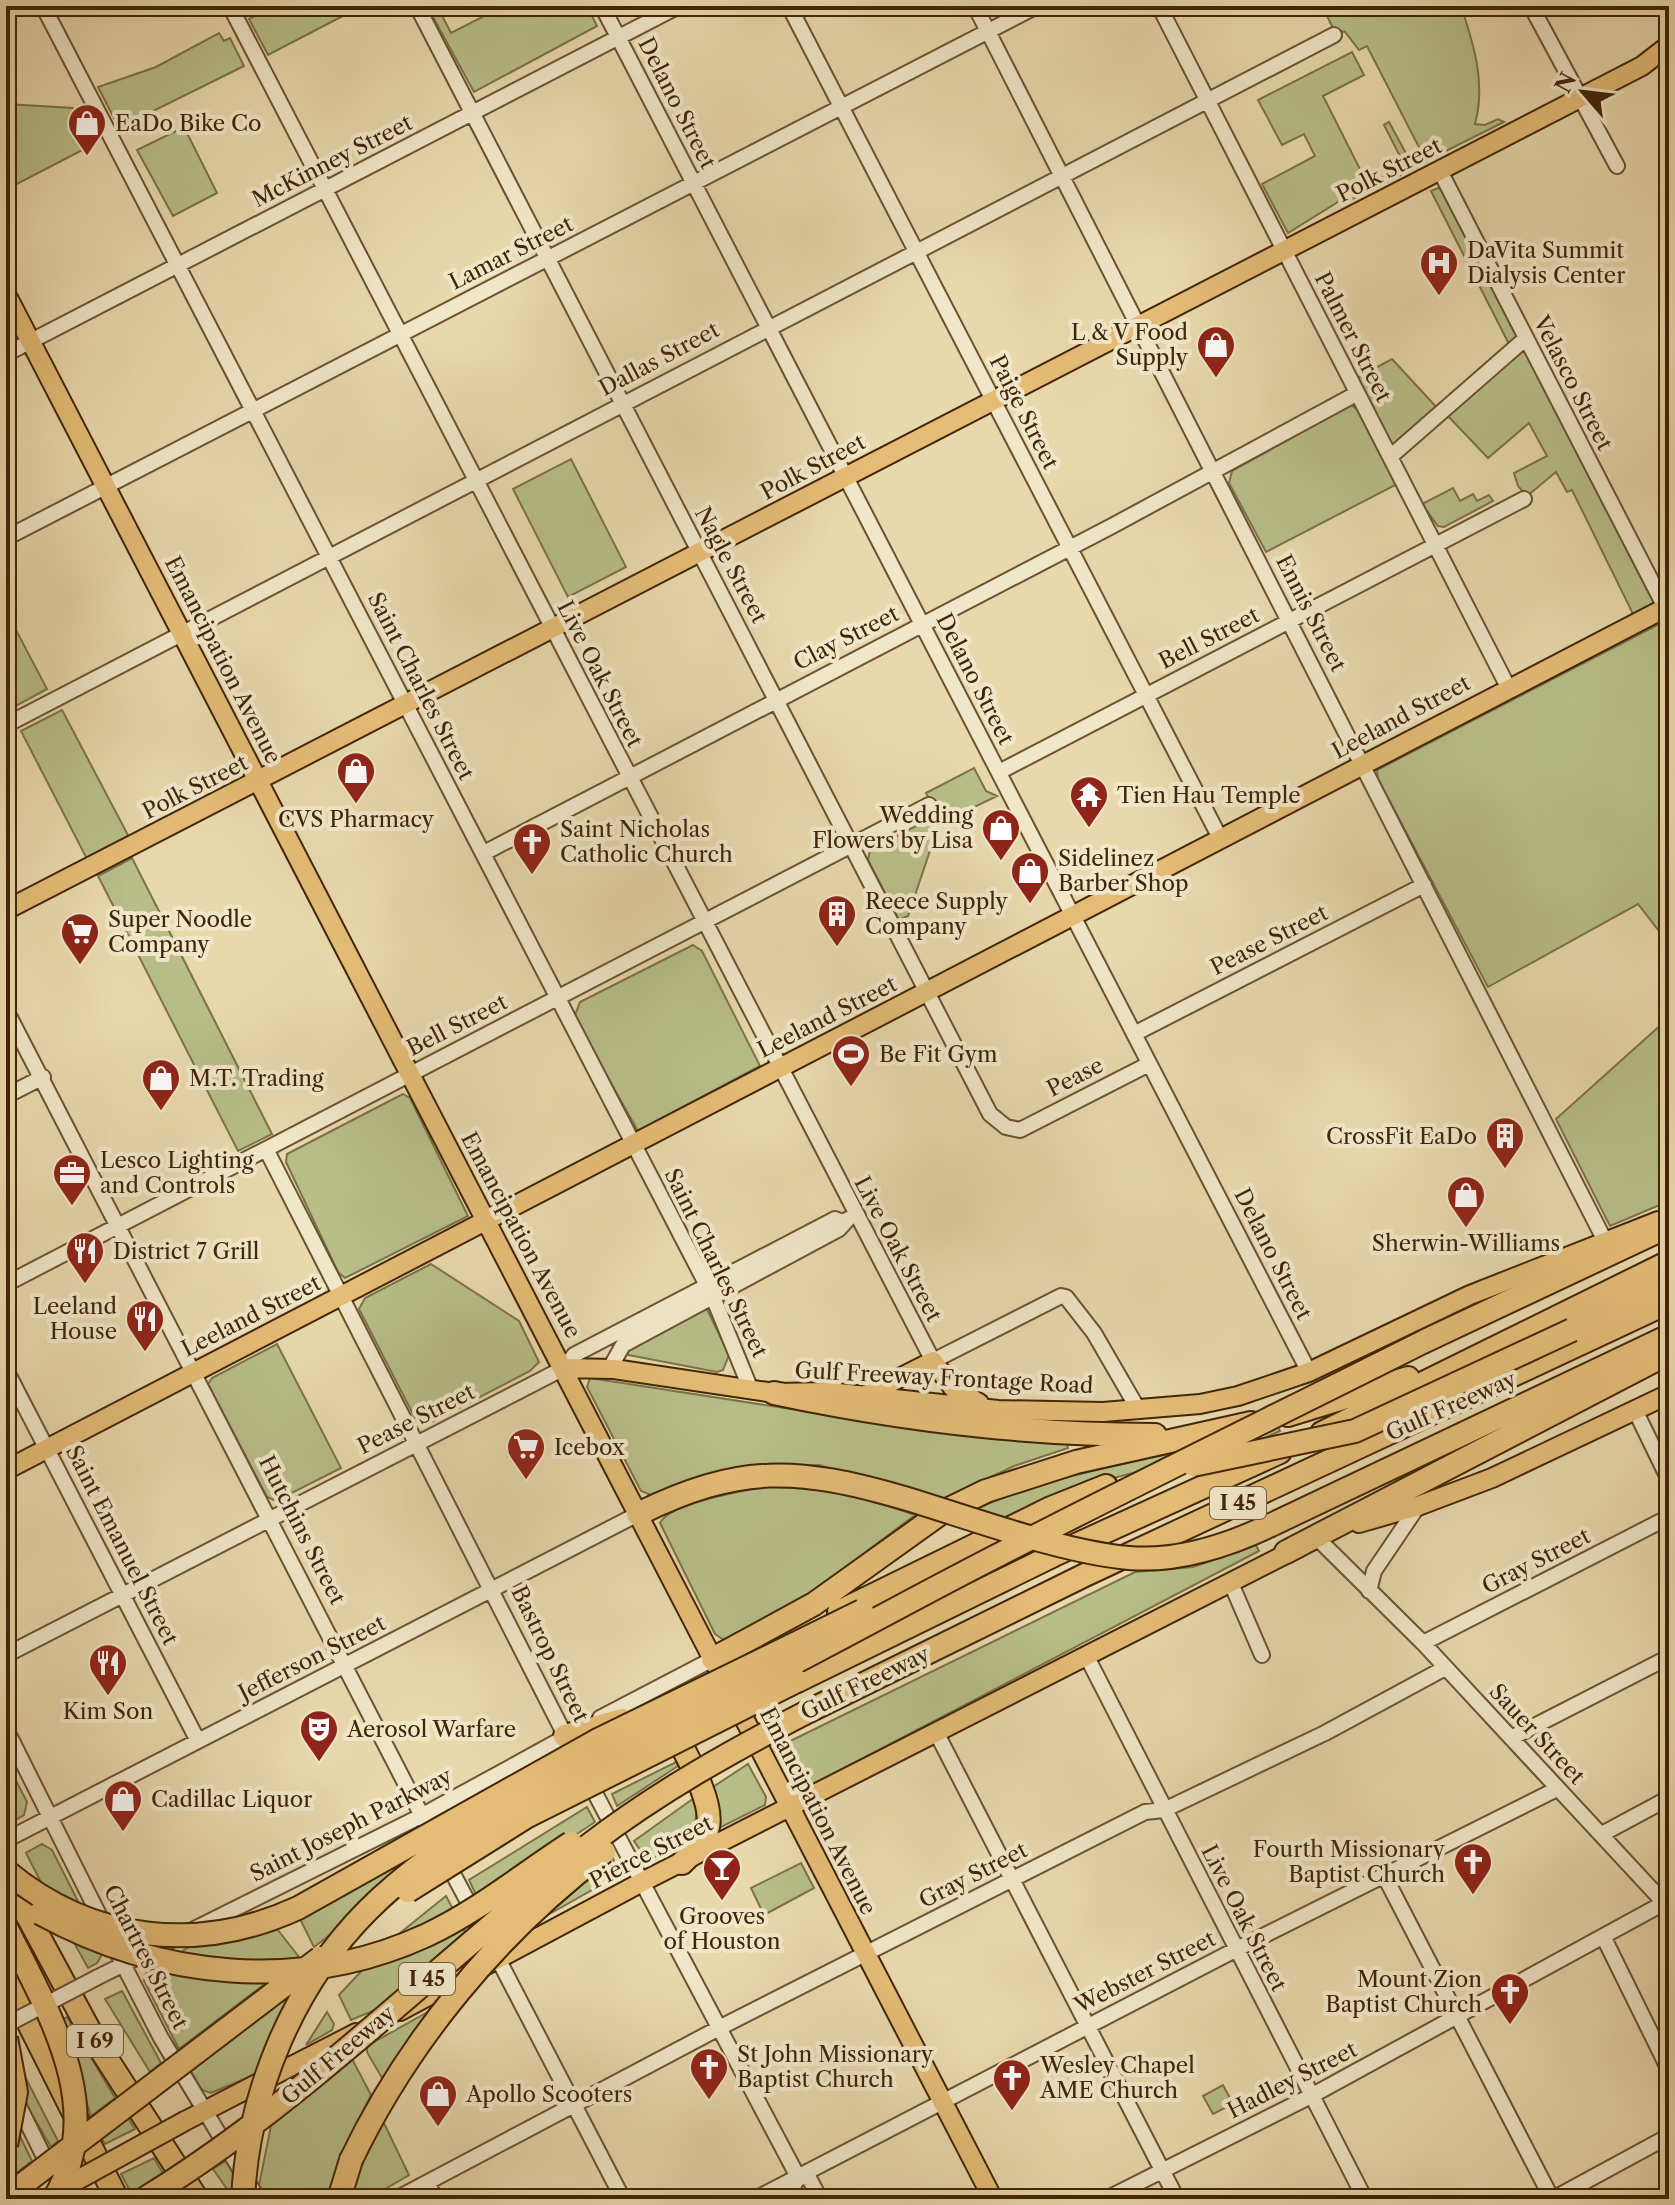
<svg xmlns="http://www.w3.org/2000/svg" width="1675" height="2205" font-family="'Libre Caslon Text',serif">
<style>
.green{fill:#b7be88;stroke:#7c7248;stroke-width:2}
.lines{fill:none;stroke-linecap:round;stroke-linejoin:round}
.minor-casing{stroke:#6b5230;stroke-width:18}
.major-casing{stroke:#412507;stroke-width:22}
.highway-casing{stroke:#412507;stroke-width:26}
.minor{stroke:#f0e6c9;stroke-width:14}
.major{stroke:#e4bc76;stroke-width:18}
.highway{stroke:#e4bc76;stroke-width:22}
.minor-bridge-casing{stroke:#6b5230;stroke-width:18;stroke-linecap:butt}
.major-bridge-casing{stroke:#412507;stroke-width:22;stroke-linecap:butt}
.highway-bridge-casing{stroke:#412507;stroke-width:26;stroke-linecap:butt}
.minor-bridge{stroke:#f0e6c9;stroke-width:14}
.major-bridge{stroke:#e4bc76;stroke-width:18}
.highway-bridge{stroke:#e4bc76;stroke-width:22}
.labels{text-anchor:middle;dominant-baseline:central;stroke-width:8;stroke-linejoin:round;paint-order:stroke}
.shield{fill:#f0e6c9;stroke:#765f41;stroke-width:2}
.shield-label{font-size:20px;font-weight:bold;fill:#412507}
.street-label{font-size:22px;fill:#412507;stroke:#f0e6c9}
.poi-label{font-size:22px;fill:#412507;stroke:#f0e6c9;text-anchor:start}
</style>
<rect width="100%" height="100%" fill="#e8d8ac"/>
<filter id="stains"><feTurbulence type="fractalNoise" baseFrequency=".0025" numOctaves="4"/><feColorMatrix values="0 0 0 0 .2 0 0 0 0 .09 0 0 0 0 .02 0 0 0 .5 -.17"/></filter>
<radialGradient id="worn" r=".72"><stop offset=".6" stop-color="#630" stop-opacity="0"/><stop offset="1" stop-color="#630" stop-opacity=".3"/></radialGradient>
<path class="green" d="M273,6h89l-94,49 -19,-36z
M427,6h10l14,27 53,-27h77l4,6 4,-2 8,16 -123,66z
M1322,6h139c13,39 25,78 14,118l10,1 13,-6 6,3 -78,39 -59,-115 -8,4 -14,-18 -11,-2z
M219,33l5,8 6,-3 14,28 -125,62 -21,-41 58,-20z
M1352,52l12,23 -41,21 45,89 37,-19 -21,-41 5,-3 25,46 -62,31 -14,3 -50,31 -26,-49 53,-28 -11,-22 -22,11 -24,-45z
M6,104l67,4 19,37 -75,39 -11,-20z
M184,127l33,66 -44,23 -36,-66z
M1441,187l77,151 -8,8 -79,-155z
M1521,350l5,1 129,252 -22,11 -61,-124 -5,2 -11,-20 -29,24 -9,-10 -4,-13 33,-17 -18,-33 -41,35 -41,-43z
M1392,359l47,51 -43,36 -4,-1 -35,-67z
M1351,405l10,7 38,71 -133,69 -37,-69 3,-12z
M571,459l55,108 -58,30 -55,-108z
M1453,488l7,13 13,-7 4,7 12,-6 4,6 -49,26 -6,-1 -16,-22z
M6,611l41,78 -35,19 -6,-11z
M1665,621l4,6v317l-31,-40 -150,83 -110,-208 -1,-9z
M62,710l67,127 -42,22 -66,-128z
M974,768l12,23 11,5 -58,28 -31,92 -9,4 -31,-60 2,-10 67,-35 -11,-22z
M132,858l140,276 -34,17 -140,-275z
M693,945l9,6 58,115 -122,65 -64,-113 6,-16z
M1663,1023l6,7v171l-59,25 -54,-107z
M403,1094l7,4 58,118 -123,62 -7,-6 -52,-110 1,-8z
M431,1264l88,57 20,41 -9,9 -104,54 -10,-5 -57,-111 6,-11z
M706,1307l23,48 -6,15 -6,2 -89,-17v-5z
M277,1344l64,124 -65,33 -9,-4 -59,-113 4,-6z
M590,1378l246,38 231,26 1,6 -54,18 -74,35 -121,-36 -84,3 -84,27 -10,-4 -54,-104z
M1278,1427l2,4 -48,22 -61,10 -65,17 -95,41 -39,-10c97,-45 204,-53 306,-84z
M765,1487c57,-1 96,10 150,28l-117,88 -74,37 -9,-6 -55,-111c10,-20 82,-32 105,-36z
M1256,1545l3,6 -451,236h-11l-23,-38 361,-177 58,-5z
M6,1761l21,41 -3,13 -12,7 -6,-12z
M676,1762l2,4 -61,40 -5,-12z
M748,1764l18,33 -1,8 -46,23 -9,-39z
M694,1798c11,34 -18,51 -47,62l-13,-19z
M587,1807l8,15 -117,77 -9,-19z
M42,1844l10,6 31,61 -36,-17 -21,-41z
M423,1851l-59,58 -50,38 -16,-32z
M613,1858l5,14 -3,5 -69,39z
M801,1863l13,25 -50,27 -13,-27z
M446,1896l9,17 -70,32z
M274,1925l25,32 -11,8 -118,-7 30,-17z
M461,1925l6,10 -87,73 -29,12 -12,-25 28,-30z
M72,1939l31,14 -6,10 -9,5z
M153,1968l117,12 -91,69 -35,-68 2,-8z
M310,1976l-49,96 -50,21 -9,-3 -13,-22z
M122,1991l39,72 -11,9 -45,-73z
M433,2009l-51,69 -15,-26v-6z
M327,2012l7,12 -2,6 -26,15z
M67,2017l48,81 -24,18 -31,-95z
M352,2059l19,36 -22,45 -20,59h-62l-8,-14 12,-59z
M18,2063l40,78 -7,6 -31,-53z
M1223,2085l10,19 -20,10 -10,-18z
M126,2115l9,14 -30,15 -5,-9z
M381,2117l28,58 -41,24h-20z
M17,2130l15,31 -26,20v-19z
M154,2158l11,19 -32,20 -12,-23z
M226,2161l13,18 -5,20 -21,-30z"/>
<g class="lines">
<defs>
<path id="minor" d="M43,6l670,1291 38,93
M230,6l703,1355 128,-65 5,1 28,36 44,76
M417,6l573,1108 16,13 14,3 129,-66
M602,6l707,1366
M789,6l431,832
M975,6l630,1235
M1159,6l349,681
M1531,6l86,160
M1440,171l229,444
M6,354l673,-348
M1390,457l135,-118
M6,538l1031,-532
M6,725l1328,-690
M999,772l525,-273
M484,853l628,-327 244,-132
M6,1010l429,831
M1134,1034l290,-149
M6,1096l37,-19
M266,1149l302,592
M6,1284l923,-479
M610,1368l13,-23 216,-116 9,-10
M6,1370l192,371
M1635,1410l34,70
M1319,1540l104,103 246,265
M1230,1581l32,74
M1369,1591l5,-20 44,-65
M1423,1643l246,-126
M6,1655l558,-287 10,-13 261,-136 7,3
M1086,1655l279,544
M600,1718l113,-59
M6,1729l99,198
M936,1732l241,467
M1511,1738l158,-81
M587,1778l211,399
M1602,1834l67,-36
M6,1840l632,-326
M445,1859l30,56
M1384,1875l168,324
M1604,1938l65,132
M494,1951l129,248
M119,1956l42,82 97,161
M98,1977l325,-162 148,-81
M15,2098l35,71
M798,2177l11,1 11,21
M427,2183l9,16
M396,2199l325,-172 424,-215 19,-2 161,-77 120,-65
M755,2199l480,-249 322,-161
M797,2199l-5,-10 6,-12
M1106,2199l205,-103 353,-193
M1553,2199l116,-63"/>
<path id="major" d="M6,294l713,1377
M6,910l1572,-811 64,-33 27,-21
M564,1368l50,1 160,24 55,-1 169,18 105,2 97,-8 38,-8 71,-24 161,-77 188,-74
M864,1396l69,-35 20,27 26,15
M6,1470l1663,-864
M1359,1523l59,-17 74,-28 177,-84
M735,1701l258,498
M400,2011l242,-129 656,-334
M185,2121l171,-88"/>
<path id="highway" d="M1572,1330l97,-48
M1425,1341l244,-115
M774,1393c127,27 252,42 381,42
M1288,1415l120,-37
M1322,1433l347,-171
M638,1514c102,-50 159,-47 266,-16
M1271,1525l398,-189
M1286,1552l383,-199
M839,1612l212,-104 55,-22
M713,1659l101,-55 127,-91 45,-22 90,-29 175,-39
M797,1681l257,-126 226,-103
M811,1710l274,-135 584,-273
M671,1725c12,25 43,75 37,102 -3,16 -15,25 -26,36
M565,1736l57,-16
M6,1876l88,163 103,160
M6,1978l111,221
M339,2199l12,-39"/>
</defs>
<use href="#minor" class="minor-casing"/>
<use href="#major" class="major-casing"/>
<use href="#highway" class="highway-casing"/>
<use href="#minor" class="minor"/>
<use href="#major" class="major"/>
<use href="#highway" class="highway"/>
<defs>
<path id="minor-bridge" d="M6,2025l92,-48"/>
<path id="major-bridge" d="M72,2183l113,-62"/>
<path id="highway-bridge" d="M1193,1465l162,-34 217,-101
M904,1498c67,20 157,54 225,60 49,4 98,-12 142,-33
M6,1871c85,71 192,83 292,37l298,-167 266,-130
M408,1891l118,-74 271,-136
M40,1913c120,66 261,80 387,22 51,-24 96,-61 144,-92
M6,1927c41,84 103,180 48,272
M6,2038l10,54 -10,53
M351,2160c57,-119 147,-228 253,-308
M6,2197l314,-239
M144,2199c162,-99 296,-238 445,-354 69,-53 144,-95 222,-135
M243,2199c5,-106 50,-214 125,-289 101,-101 268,-165 395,-231 84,-43 166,-89 251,-132 136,-70 274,-137 411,-206"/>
</defs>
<use href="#minor-bridge" class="minor-bridge-casing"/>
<use href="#major-bridge" class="major-bridge-casing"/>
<use href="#highway-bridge" class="highway-bridge-casing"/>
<use href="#minor-bridge" class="minor-bridge"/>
<use href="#major-bridge" class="major-bridge"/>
<use href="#highway-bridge" class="highway-bridge"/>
</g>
<defs>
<symbol id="shop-pin" viewBox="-11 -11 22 30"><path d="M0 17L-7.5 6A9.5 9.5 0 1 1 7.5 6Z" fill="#8f2418" stroke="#f0e6c9"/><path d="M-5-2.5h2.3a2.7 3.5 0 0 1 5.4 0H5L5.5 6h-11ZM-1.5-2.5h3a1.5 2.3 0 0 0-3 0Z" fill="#fff"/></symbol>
<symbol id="hospital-pin" viewBox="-11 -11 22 30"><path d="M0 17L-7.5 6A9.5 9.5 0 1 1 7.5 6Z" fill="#8f2418" stroke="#f0e6c9"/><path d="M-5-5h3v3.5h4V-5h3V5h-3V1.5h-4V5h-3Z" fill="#fff"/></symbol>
<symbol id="temple-pin" viewBox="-11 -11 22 30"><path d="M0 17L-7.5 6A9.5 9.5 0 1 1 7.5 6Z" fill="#8f2418" stroke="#f0e6c9"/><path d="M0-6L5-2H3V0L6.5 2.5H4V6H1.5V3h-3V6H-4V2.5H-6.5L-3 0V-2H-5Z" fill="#fff"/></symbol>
<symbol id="church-pin" viewBox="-11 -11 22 30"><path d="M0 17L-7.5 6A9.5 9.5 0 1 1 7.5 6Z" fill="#8f2418" stroke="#f0e6c9"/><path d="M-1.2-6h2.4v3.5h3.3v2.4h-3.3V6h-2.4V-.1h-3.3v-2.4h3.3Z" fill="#fff"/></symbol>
<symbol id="building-pin" viewBox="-11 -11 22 30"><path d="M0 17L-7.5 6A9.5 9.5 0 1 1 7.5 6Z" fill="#8f2418" stroke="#f0e6c9"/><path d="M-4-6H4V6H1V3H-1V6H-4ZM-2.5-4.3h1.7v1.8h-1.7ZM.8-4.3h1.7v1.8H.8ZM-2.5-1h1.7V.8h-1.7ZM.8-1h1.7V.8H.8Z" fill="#fff"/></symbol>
<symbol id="supermarket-pin" viewBox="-11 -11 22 30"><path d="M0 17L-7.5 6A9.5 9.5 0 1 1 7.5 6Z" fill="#8f2418" stroke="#f0e6c9"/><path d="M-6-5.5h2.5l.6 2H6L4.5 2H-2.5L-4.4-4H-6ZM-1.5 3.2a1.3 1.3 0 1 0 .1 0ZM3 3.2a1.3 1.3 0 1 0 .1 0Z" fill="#fff"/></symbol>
<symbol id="stadium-pin" viewBox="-11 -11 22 30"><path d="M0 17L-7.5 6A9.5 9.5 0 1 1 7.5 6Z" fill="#8f2418" stroke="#f0e6c9"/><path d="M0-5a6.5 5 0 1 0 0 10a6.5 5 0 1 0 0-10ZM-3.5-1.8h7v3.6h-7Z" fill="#fff"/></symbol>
<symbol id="office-pin" viewBox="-11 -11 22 30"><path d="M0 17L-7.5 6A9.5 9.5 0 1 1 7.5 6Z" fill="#8f2418" stroke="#f0e6c9"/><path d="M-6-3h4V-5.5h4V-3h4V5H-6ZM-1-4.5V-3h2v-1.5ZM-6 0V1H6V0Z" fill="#fff"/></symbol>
<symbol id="restaurant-pin" viewBox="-11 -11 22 30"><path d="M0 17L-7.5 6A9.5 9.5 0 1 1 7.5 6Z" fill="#8f2418" stroke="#f0e6c9"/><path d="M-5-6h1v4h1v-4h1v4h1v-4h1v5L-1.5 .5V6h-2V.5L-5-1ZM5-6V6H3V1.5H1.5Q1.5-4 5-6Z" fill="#fff"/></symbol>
<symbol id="theatre-pin" viewBox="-11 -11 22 30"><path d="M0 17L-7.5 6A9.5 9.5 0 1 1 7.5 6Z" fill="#8f2418" stroke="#f0e6c9"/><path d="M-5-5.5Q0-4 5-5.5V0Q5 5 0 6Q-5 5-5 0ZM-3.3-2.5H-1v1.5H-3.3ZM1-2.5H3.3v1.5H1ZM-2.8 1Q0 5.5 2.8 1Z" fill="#fff"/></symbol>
<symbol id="bar-pin" viewBox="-11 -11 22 30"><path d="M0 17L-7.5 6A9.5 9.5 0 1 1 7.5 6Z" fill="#8f2418" stroke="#f0e6c9"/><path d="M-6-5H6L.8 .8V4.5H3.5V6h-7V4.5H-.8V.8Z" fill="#fff"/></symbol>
</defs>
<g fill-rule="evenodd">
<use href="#shop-pin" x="65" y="101" width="44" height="60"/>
<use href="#hospital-pin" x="1417" y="241" width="44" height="60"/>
<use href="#shop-pin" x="1194" y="323" width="44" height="60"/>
<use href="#shop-pin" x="334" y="749" width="44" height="60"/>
<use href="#temple-pin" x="1067" y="773" width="44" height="60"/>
<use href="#shop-pin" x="979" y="806" width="44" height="60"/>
<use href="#church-pin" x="510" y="820" width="44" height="60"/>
<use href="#shop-pin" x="1008" y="849" width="44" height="60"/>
<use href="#building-pin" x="815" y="892" width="44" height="60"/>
<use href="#supermarket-pin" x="58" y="910" width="44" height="60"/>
<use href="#stadium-pin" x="829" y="1032" width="44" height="60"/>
<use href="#shop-pin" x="139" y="1056" width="44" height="60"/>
<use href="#building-pin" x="1483" y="1114" width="44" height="60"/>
<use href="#office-pin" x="50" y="1151" width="44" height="60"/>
<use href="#shop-pin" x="1444" y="1173" width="44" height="60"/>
<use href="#restaurant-pin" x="63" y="1229" width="44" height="60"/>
<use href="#restaurant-pin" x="123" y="1297" width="44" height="60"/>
<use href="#supermarket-pin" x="504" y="1425" width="44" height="60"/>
<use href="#restaurant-pin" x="86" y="1641" width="44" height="60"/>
<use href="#theatre-pin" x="297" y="1707" width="44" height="60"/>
<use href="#shop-pin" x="101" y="1777" width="44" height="60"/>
<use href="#church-pin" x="1451" y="1840" width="44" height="60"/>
<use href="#bar-pin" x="700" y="1846" width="44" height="60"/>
<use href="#church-pin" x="1488" y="1970" width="44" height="60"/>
<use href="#church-pin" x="687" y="2045" width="44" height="60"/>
<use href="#church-pin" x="990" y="2056" width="44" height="60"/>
<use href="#shop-pin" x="416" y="2072" width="44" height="60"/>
</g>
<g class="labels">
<g class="shield">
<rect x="1210" y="1487" width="56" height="32" rx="6"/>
<rect x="399" y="1963" width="56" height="32" rx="6"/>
<rect x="67" y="2025" width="56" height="32" rx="6"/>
</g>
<g class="shield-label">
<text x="1238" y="1503">I 45</text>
<text x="427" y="1979">I 45</text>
<text x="95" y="2041">I 69</text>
</g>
<g class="street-label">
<text transform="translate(677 103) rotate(63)">Delano Street</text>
<text transform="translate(332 161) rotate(-27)">McKinney Street</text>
<text transform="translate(1389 170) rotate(-27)">Polk Street</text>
<text transform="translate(511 253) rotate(-27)">Lamar Street</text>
<text transform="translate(1353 337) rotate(63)">Palmer Street</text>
<text transform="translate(659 359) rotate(-28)">Dallas Street</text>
<text transform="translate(1573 383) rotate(63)">Velasco Street</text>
<text transform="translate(1024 412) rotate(63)">Paige Street</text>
<text transform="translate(813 467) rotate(-28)">Polk Street</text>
<text transform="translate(731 565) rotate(62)">Nagle Street</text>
<text transform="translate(1311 613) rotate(63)">Ennis Street</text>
<text transform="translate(846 638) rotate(-27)">Clay Street</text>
<text transform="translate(1209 638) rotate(-27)">Bell Street</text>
<text transform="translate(223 660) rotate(63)">Emancipation Avenue</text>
<text transform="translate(600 674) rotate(63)">Live Oak Street</text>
<text transform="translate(975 679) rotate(63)">Delano Street</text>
<text transform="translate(421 686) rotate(63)">Saint Charles Street</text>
<text transform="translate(1401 717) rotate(-28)">Leeland Street</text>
<text transform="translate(195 787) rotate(-27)">Polk Street</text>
<text transform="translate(1269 940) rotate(-27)">Pease Street</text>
<text transform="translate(827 1017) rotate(-27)">Leeland Street</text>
<text transform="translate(457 1025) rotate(-27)">Bell Street</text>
<text transform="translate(1075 1077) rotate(-27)">Pease</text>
<text transform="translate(521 1235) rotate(62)">Emancipation Avenue</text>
<text transform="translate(898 1249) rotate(62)">Live Oak Street</text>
<text transform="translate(1273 1254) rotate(63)">Delano Street</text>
<text transform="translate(716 1263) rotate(64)">Saint Charles Street</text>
<text transform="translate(251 1316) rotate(-27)">Leeland Street</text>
<text transform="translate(944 1378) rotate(3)">Gulf Freeway Frontage Road</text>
<text transform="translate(1451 1406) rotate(-24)">Gulf Freeway</text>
<text transform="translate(416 1419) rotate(-27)">Pease Street</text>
<text transform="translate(302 1530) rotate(63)">Hutchins Street</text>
<text transform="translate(122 1545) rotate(63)">Saint Emanuel Street</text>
<text transform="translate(1536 1561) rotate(-27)">Gray Street</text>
<text transform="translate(550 1654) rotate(64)">Bastrop Street</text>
<text transform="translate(312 1658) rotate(-27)">Jefferson Street</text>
<text transform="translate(865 1683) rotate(-26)">Gulf Freeway</text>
<text transform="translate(1537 1734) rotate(47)">Sauer Street</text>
<text transform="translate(818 1811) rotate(63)">Emancipation Avenue</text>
<text transform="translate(351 1825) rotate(-27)">Saint Joseph Parkway</text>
<text transform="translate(651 1852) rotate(-27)">Pierce Street</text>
<text transform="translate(973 1875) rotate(-27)">Gray Street</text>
<text transform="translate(1244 1918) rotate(63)">Live Oak Street</text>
<text transform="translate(146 1957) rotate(63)">Chartres Street</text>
<text transform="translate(1145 1972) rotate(-27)">Webster Street</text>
<text transform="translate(338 2055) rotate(-40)">Gulf Freeway</text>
<text transform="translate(1292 2080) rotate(-27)">Hadley Street</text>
</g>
<g class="poi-label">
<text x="115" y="123">EaDo Bike Co</text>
<text x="1467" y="250">DaVita Summit<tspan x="1467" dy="25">Dialysis Center</tspan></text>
<text x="1188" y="332" text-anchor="end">L &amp; V Food<tspan x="1188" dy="25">Supply</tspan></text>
<text x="1117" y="795">Tien Hau Temple</text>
<text x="973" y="815" text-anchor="end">Wedding<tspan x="973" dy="25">Flowers by Lisa</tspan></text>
<text x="356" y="819" text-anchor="middle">CVS Pharmacy</text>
<text x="560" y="829">Saint Nicholas<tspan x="560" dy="25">Catholic Church</tspan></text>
<text x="1058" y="858">Sidelinez<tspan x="1058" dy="25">Barber Shop</tspan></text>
<text x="865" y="901">Reece Supply<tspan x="865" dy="25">Company</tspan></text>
<text x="108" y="919">Super Noodle<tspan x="108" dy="25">Company</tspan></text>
<text x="879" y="1054">Be Fit Gym</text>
<text x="189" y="1078">M.T. Trading</text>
<text x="1477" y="1136" text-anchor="end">CrossFit EaDo</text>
<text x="100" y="1160">Lesco Lighting<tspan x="100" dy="25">and Controls</tspan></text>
<text x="1466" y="1243" text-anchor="middle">Sherwin-Williams</text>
<text x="113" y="1251">District 7 Grill</text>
<text x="117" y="1306" text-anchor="end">Leeland<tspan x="117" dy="25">House</tspan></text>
<text x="554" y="1447">Icebox</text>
<text x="108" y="1711" text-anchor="middle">Kim Son</text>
<text x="347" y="1729">Aerosol Warfare</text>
<text x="151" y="1799">Cadillac Liquor</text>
<text x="1445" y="1849" text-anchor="end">Fourth Missionary<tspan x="1445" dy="25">Baptist Church</tspan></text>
<text x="722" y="1916" text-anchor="middle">Grooves<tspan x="722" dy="25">of Houston</tspan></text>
<text x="1482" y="1979" text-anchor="end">Mount Zion<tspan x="1482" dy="25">Baptist Church</tspan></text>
<text x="737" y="2054">St John Missionary<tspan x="737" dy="25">Baptist Church</tspan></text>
<text x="1040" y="2065">Wesley Chapel<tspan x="1040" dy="25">AME Church</tspan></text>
<text x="466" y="2094">Apollo Scooters</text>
</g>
</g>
<rect width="1675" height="2205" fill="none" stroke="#e8d8ac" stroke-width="32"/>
<rect x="8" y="8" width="1659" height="2189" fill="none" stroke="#412507" stroke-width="4"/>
<rect x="16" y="16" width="1643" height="2173" fill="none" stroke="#412507" stroke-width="2"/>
<g transform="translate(1583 92) rotate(298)" stroke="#f0e6c9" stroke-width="6" paint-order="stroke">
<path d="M0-6L14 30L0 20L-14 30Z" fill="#412507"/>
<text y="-12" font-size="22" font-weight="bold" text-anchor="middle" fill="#412507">N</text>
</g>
<rect width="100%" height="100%" filter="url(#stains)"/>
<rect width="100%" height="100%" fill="url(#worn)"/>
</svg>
